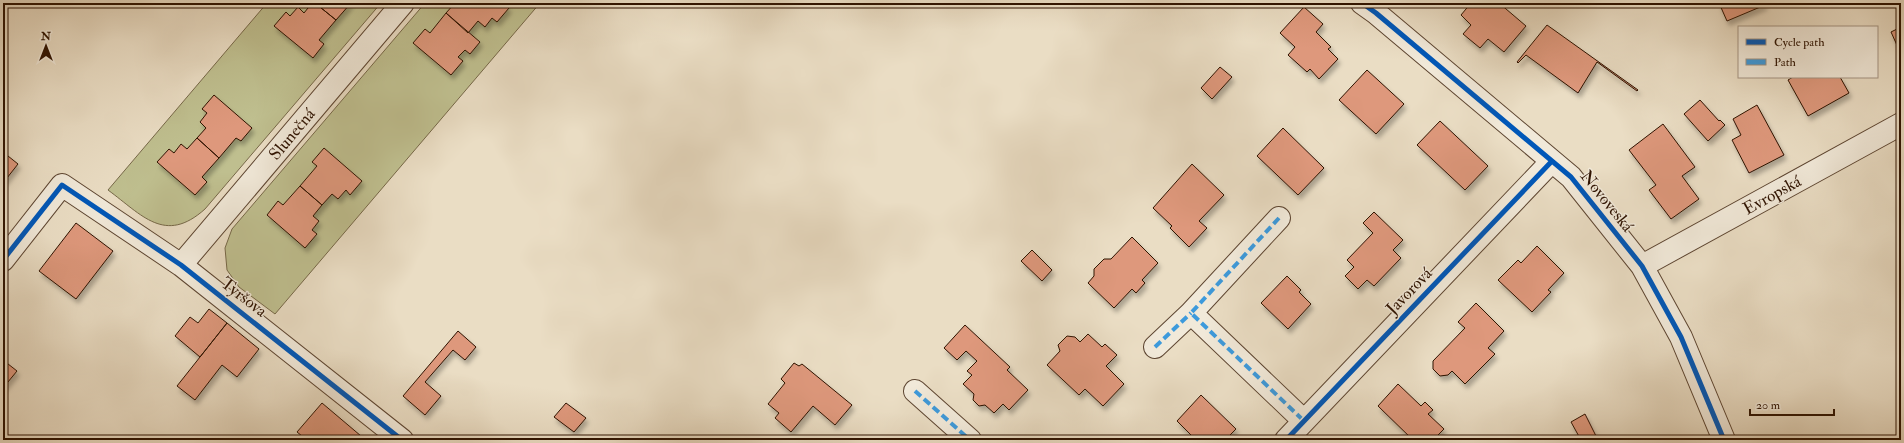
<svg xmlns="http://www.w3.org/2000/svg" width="1904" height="443" font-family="'IM FELL Double Pica',serif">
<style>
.green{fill:#bfbf8f;stroke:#766848}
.building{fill:#de987c;stroke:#2e1200;filter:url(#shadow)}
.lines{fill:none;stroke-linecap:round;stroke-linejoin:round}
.minor-casing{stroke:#5d4531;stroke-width:24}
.minor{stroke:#f1e9d9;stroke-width:22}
.quiet{stroke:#3d9adc;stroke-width:4;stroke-dasharray:8 4;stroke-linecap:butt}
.cycleway-casing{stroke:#f1e9d9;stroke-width:8}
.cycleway{stroke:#0057b8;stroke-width:5}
.labels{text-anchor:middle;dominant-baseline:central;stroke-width:3;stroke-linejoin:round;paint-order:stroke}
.street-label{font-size:17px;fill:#2e1200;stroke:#f1e9d9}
</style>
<defs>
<filter id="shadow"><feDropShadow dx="2.5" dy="4.5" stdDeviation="2" flood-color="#0004"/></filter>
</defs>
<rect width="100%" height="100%" fill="#eaddc4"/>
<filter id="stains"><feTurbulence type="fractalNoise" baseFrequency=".005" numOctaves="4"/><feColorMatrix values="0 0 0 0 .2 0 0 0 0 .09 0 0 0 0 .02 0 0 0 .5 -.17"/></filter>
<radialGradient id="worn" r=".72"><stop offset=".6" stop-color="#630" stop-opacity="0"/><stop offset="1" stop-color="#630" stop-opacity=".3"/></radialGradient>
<path class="green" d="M267,3h114l-176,206c-40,36 -63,6 -97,-19z
M425,3h115l-265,311 -36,-27 -12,-17 -2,-22 7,-19z"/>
<path class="building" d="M312,3h3l21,17 -17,20 5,4 -11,14 -39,-32 12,-14 4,4 8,-9 6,6z
M315,3h36l-15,17z
M455,3h48l6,5 -12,14 -5,-4 -7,9 -7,-6 -10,12 -22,-20z
M1471,3h28l27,23 -22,26 -16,-13 -8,9 -17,-14 8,-9 -10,-10z
M1719,3h45l1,2 -38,16z
M1304,7l19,17 -7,8 15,15 -3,2 10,10 -19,20 -9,-10 -3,3 -19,-17 7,-8 -15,-14z
M446,13l34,29 -10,12 -5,-4 -7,7 5,4 -12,14 -38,-32 12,-14 5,4z
M1547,25l91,65 -1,1 -40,-29 -19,31 -52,-38 -8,8 -1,-1z
M1901,27v27l-10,-22z
M1220,67l12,10 -20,22 -11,-11z
M1367,70l37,34 -28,30 -37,-34z
M1793,77h47l9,16 -41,23 -20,-36z
M214,95l38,33 -11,13 -5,-3 -17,20 -22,-20 9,-10 -6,-6 7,-9 -5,-4z
M1700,100l19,21 1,-1 5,5 -17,16 -24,-27z
M1757,105l27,50 -35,18 -17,-33 9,-5 -8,-16z
M1440,121l48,45 -23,24 -48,-45z
M1663,124l32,43 -13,9 17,23 -28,20 -22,-29 7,-5 -27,-35z
M1283,128l41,40 -26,27 -41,-39z
M197,138l22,20 -17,19 5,5 -12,13 -38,-33 12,-13 5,4 7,-9 6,5z
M324,148l38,33 -12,14 -4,-5 -8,9 -6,-5 -10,11 -22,-19 17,-20 -5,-4z
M3,152l15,12 -15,19z
M1192,164l32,31 -25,26 8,7 -18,19 -19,-19 2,-2 -19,-18z
M300,186l22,19 -9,11 6,5 -7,9 5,4 -12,14 -38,-33 11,-14 5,4z
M1374,212l29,28 -10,10 8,8 -27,28 -7,-6 -9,9 -13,-13 9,-9 -7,-7 26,-27 -10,-10z
M76,223l37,28 -37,48 -37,-28z
M1132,237l26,26 -16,17 3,3 -9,10 -4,-4 -18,19 -26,-25 6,-7v-7l10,-10h7z
M1537,246l27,27 -16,17 3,2 -19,20 -34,-32 20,-20 3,3z
M1032,250l20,20 -10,11 -21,-20z
M1287,276l14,14 -2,2 12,12 -23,25 -27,-26z
M1476,303l28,28 -16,17 7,6 -30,30 -13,-13 -4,4 -8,1 -7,-7v-8l32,-33 -7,-6z
M209,309l18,14 -27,34 -25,-21 15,-19 8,6z
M227,323l32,26 -22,28 -15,-12 -27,35 -18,-14z
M965,325l45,42 -3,3 21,20 -19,20 -6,-6 -9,9 -9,-8 -6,1 -6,-6 1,-6 -11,-10 9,-9 -5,-4 10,-10 -11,-10 -9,9 -13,-12z
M458,331l18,16 -11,13 -12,-10 -28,32 16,14 -16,19 -22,-19z
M1088,334l14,13 3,-3 12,11 -11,11 18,18 -21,22 -18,-17 -6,6 -32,-30 13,-14 -2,-6 9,-9 8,1 5,5z
M3,360l14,11 -14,17z
M794,363l5,3 3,-2 50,41 -17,20 -22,-19 -22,26 -16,-14 4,-5 -11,-9 17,-21 -4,-4z
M1398,384l23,22 4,-4 8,8 -5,4 16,15 -11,11h-20l-35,-34z
M1201,395l35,34 -11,11h-31l1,-1 -18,-18z
M322,403l39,33 -3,4h-51l-10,-8z
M566,403l20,15 -12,14 -20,-15z
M1585,414l13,26h-17l-10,-18z"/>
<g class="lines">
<defs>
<path id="minor" d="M1362,3l14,10 195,164 71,89 39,71 43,103
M1279,218l-88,95 113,108
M3,260l59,-75 119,80 221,175
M181,265l222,-262
M1642,266l259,-142
M1155,347l36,-34
M915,391l55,49
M1286,440l266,-279"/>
</defs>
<use href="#minor" class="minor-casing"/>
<use href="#minor" class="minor"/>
<path class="quiet" d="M1279,218l-88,95 113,108
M1155,347l36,-34
M915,391l55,49"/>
<defs>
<path id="cycleway" d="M1362,3l14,10 195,164 71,89 39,71 43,103
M3,260l59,-75 119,80 221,175
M1286,440l266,-279"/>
</defs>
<use href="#cycleway" class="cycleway-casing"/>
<use href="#cycleway" class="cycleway"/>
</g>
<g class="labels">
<g class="street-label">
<text transform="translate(292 134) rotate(-50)">Slunečná</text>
<text transform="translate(1772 195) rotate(-29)">Evropská</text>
<text transform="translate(1607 201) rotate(51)">Novoveská</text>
<text transform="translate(1409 291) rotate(-46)">Javorová</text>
<text transform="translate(244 297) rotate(38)">Tyršova</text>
</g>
</g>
<rect width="1904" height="443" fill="none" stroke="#eaddc4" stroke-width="16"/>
<rect x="4" y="4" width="1896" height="435" fill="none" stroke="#2e1200" stroke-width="2"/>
<rect x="8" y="8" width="1888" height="427" fill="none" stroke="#2e1200"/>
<rect x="1738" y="26" width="140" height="52" fill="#f1e9d9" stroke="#a39382"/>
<rect x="1746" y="39" width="20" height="6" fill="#0057b8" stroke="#a39382"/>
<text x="1774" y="46" font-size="12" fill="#2e1200">Cycle path</text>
<rect x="1746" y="59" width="20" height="6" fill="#3d9adc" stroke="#a39382"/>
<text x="1774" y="66" font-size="12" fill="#2e1200">Path</text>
<g transform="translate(46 46)" stroke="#f1e9d9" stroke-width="3" paint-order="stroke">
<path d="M0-3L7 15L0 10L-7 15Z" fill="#2e1200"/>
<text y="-6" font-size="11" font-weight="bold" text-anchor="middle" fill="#2e1200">N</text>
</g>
<path d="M1750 409v6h84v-6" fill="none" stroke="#2e1200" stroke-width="2"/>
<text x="1756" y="409" font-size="12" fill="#2e1200" stroke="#f1e9d9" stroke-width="3" paint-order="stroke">20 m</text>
<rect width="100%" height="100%" filter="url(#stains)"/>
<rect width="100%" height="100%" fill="url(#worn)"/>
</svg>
